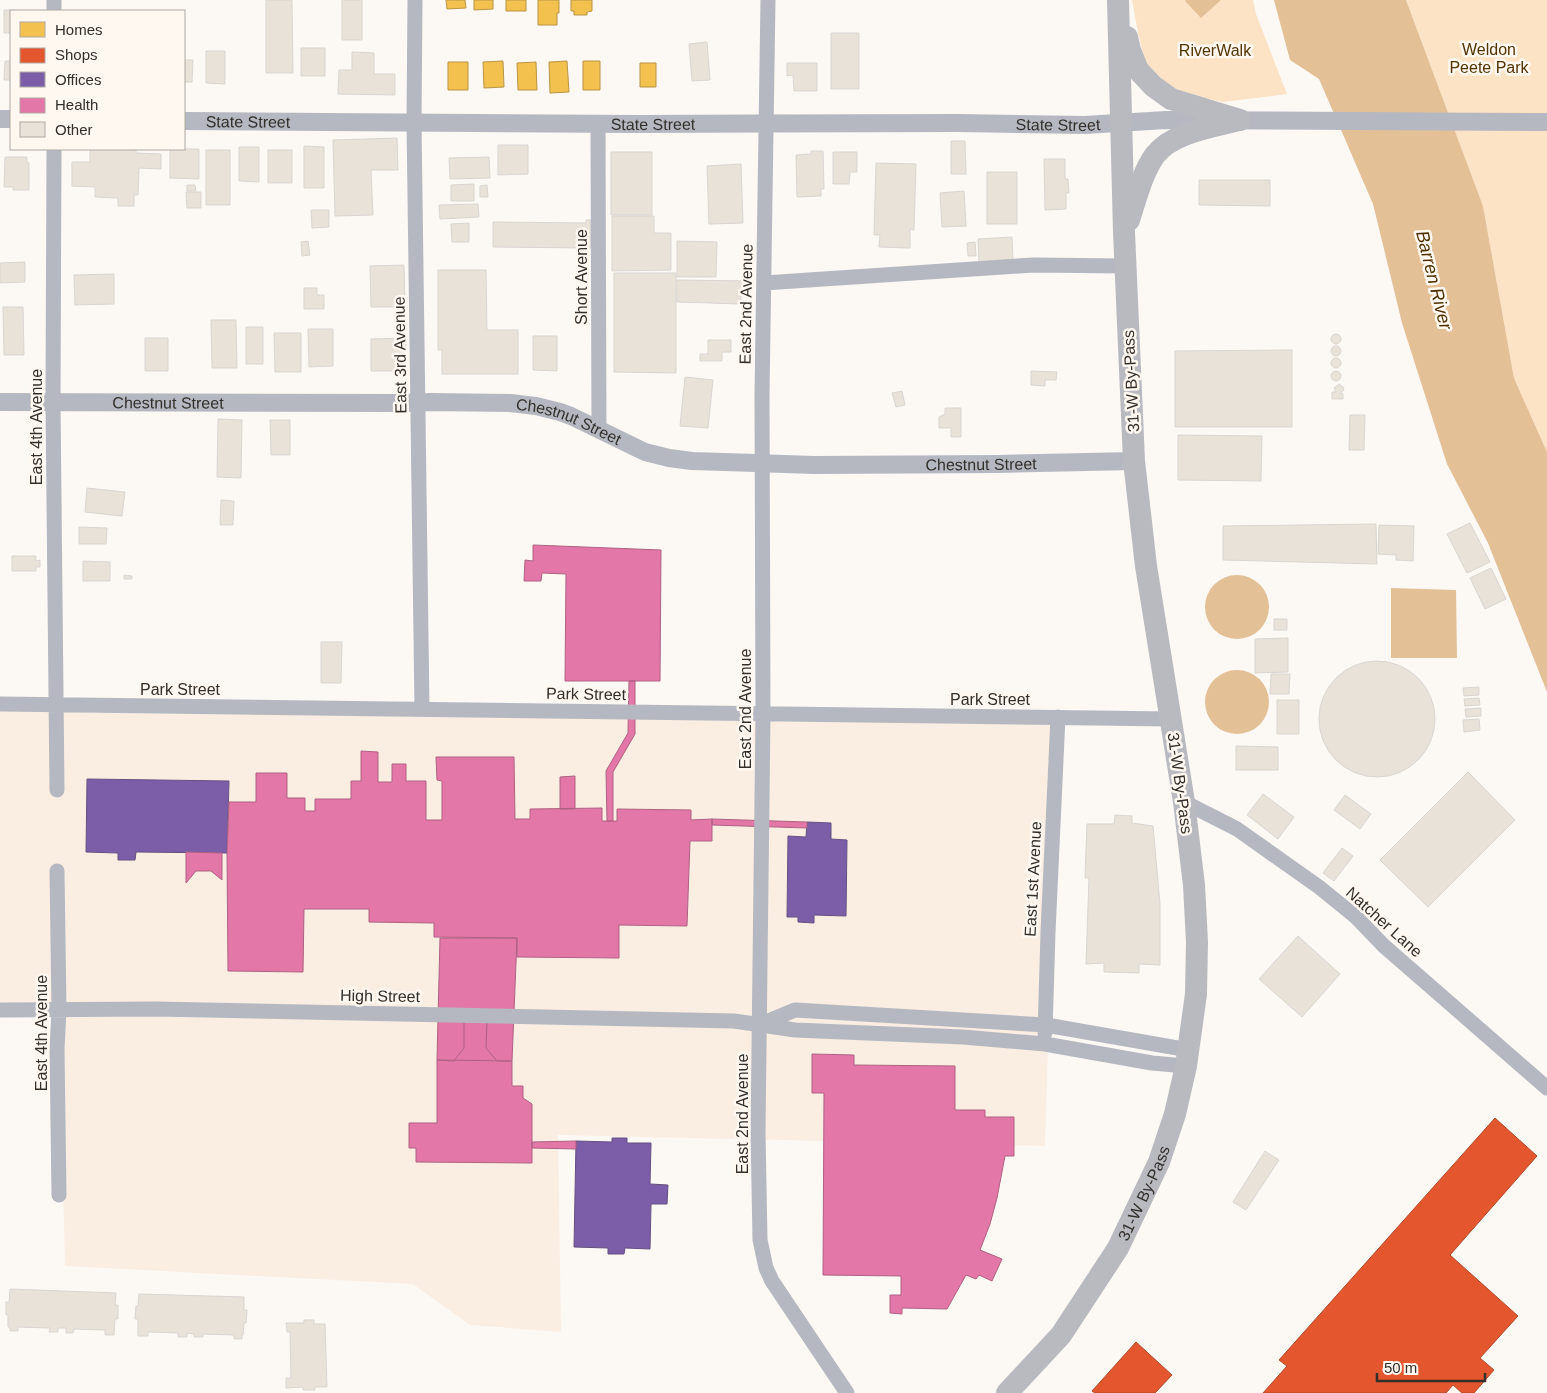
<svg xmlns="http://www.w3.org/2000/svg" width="1547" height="1393" font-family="Helvetica,sans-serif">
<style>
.built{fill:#faeee3}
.green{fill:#fde3c5}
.water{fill:#e4c097}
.homes{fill:#f2c14e;stroke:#b99544}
.shops{fill:#e4572e;stroke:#af4b2d}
.offices{fill:#7b5ea7;stroke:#655082}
.health{fill:#e377a8;stroke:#ae6182}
.building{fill:#e8e2d9;stroke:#d9d5d1}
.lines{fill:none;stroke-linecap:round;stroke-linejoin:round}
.minor{stroke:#b5b8c0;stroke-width:15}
.tertiary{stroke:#b5b8c0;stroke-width:18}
.primary{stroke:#b9bac0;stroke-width:22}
.labels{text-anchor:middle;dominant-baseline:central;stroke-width:5;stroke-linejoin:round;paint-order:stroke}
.park-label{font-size:16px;fill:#543303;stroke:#fff8f1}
.street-label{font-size:16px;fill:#332f2b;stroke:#fff8f1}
.water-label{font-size:18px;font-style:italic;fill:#503000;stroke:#fff8f1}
</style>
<rect width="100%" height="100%" fill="#fcf8f4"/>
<path class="built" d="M0,704l1058,13 -13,429 -487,-11 3,197 -91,-7 -57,-41 -348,-18 -6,-256h-59z"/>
<path class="green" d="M1132,0h121l3,14 31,80 -64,8 -47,-10 -28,-20 -10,-39z
M1406,0h141v452l-33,-74 -31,-172z"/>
<path class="water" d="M1186,0h35l-20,18 -16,-17z
M1274,0h132l77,206 31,172 33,74v240l-59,-149 -41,-79 -45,-141 -29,-119 -54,-125 -29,-19z
M1205 607a32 32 0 1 1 64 0a32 32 0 1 1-64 0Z
M1391,588l65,2 1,68h-66z
M1205 702a32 32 0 1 1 64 0a32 32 0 1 1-64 0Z"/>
<path class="homes" d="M446,0h19l1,8 -19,1z
M474,0h19v9l-19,1z
M506,0h20v11h-20z
M538,0h21v13h-2v12h-19z
M571,0h21v11l-5,1v3h-13v-4h-3z
M503,61l1,26 -20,1 -1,-26z
M567,61l2,31 -19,1 -1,-31z
M583,61h17v29h-17z
M448,62h20v28h-20z
M536,62l1,28h-19l-1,-27z
M640,63h16v24h-16z"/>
<path class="shops" d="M1495,1118l42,38 -87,99 68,61 -38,42 14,12 -20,23h-12l-9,-8 -7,8h-183l24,-27 -8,-6z
M1136,1342l36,33 -17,18h-60l-3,-2z"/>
<path class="offices" d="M87,779l142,2 -2,72 -91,-1 -1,8h-17v-7l-32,-1z
M807,822l24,1v16l16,1 -1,76 -32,-1v8l-16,-1v-5h-11l1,-81 18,1z
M612,1138h15v5h24l-1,41 18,1 -1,19h-16l-1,45 -25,-1 -1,6h-16v-6l-34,-1 2,-106 36,1z"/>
<path class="health" d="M533,545l128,5 -1,131h-95l1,-107 -24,-1 -1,8h-17l1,-21 8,1z
M629,681h6v53l-22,38v49h-6l-1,-50 22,-38z
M361,751l17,1v30h14v-18h14v17h20v39h16v-39l-5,-1 -1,-23h78l1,62h15v-10l72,-1v13h15v-12l74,1v10l21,-1v22h-22l-3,85 -68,-1v33l-102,-1v-19l-83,-1v-14l-65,-1v-13h-65l-1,63 -75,-1 -1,-118 2,-51h27v-29h31v25h18v13h10v-12h36v-18h10z
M575,776v33h-15v-32z
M712,819l95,3v6l-95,-3z
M186,852l36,1v27l-11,-9h-15l-10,12z
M440,938h77l-5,123 -75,-1z
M464,1021l23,1 -1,26 11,13h15v25h11v12l9,6v59l-116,-1v-14h-7v-25h28v-63l17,1 10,-13z
M812,1054l42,1v10l101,1v44h30v7h29v39h-9l-8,42 -7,26 -10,26 22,9 -10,22 -13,-6 -3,4 -10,-4 -19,34 -45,-1v6l-12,-1v-18h11v-19l-78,-1 1,-182h-12z
M576,1141v8l-44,-1v-6z"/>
<path class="building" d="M266,0h26l1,73h-27z
M342,0h20v40h-20z
M4,10l30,1h-23v22h-7z
M831,33h28v56h-28z
M707,42l3,38 -18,1 -3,-37z
M301,48h24v28h-24z
M206,51h19v33l-19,-1z
M352,52l22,1v21h21v21l-57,-1 1,-24h13z
M184,60h9l-1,22h-8z
M5,61h6v19h-7z
M787,63h30v28h-23l-1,-16 -6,1z
M397,138l1,32h-27l2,45 -38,1 -2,-76z
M951,141h14l1,33h-15z
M498,145h30v29l-30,1z
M304,146l20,1v41h-20z
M239,147h20v35l-20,-1z
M90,149h46v4l25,1v15l-22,-1 -1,27h-4v11h-16v-8l-23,-1v-10l-23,-1v-24h18z
M170,149h29v30l-29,-1z
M206,150h24v55h-24z
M268,150h24v33h-24z
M811,151h12l1,38h-3v7l-24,1 -1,-42 15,-1z
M611,152h41v63h-41z
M833,152h24v20h-7l-1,12h-16z
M5,157h22v6h2v27h-16v-3h-9z
M489,157l1,21 -40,1 -1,-21z
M1044,159h21v20h3l1,14h-3v16l-21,1z
M876,163l40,1 -2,66 -4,-1v19l-31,-1 1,-12h-6z
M741,164l2,59 -34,1 -2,-58z
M987,172h30v52h-30z
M1199,180h71v26l-71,-1z
M474,184v17h-23v-16z
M187,185h8l1,6h-9z
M487,185l1,12h-8v-11z
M964,191l2,35 -24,1 -2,-34z
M186,192h15v16h-14z
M478,204l1,13 -39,2 -1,-14z
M311,210h18v17l-17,1z
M612,216h42v17h17v37l-59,1z
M586,220h5v28l-98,-1v-25l93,1z
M469,223v19h-17l-1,-18z
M1012,237l1,24 -34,2 -1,-24z
M308,241l2,14 -8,1 -1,-14z
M677,241l40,1 -1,35h-39z
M975,242l1,14h-8l-1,-13z
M25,262v20l-25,1v-20z
M404,265l1,42h-34l-1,-41z
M438,270h48l1,60h31v44h-76v-24h-4z
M614,273h62v100l-62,-1z
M114,274v30l-39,1 -1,-30z
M677,280l72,1v13l-8,1v9l-64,-2z
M304,288h13v7h7v14h-20z
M3,307h20l1,48h-20z
M211,320h25l1,48h-25z
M246,327h17v37h-17z
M308,329h25v37l-24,1z
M274,333h27v39h-26z
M1331 339a5 5 0 1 1 10 0a5 5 0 1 1-10 0Z
M533,336h24v35l-24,-1z
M145,338h23v33h-23z
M406,338v33h-35v-32z
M708,340h23v12h-9v9h-22v-7h8z
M1331 351a5 5 0 1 1 10 0a5 5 0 1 1-10 0Z
M1292,350v77h-117v-76z
M1331 363a5 5 0 1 1 10 0a5 5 0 1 1-10 0Z
M1031,371l26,1 -1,8h-11v6l-14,-1z
M1331 376a5 5 0 1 1 10 0a5 5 0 1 1-10 0Z
M685,377l28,3 -5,48 -28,-2z
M1339,384l4,3 1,3 -4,3 3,1v5h-11v-7h4l-2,-4z
M902,391l3,14 -9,2 -4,-14z
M945,408h16v29h-10v-9h-12v-11l6,-3z
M1350,415h15l-1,35h-15z
M218,419l24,1 -1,58 -24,-1z
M270,420h20v35h-19z
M1178,435l84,1 -1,45 -83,-1z
M87,488l38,4 -3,24 -37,-4z
M221,500l13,1 -1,24h-13z
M1470,523l20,39 -23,11 -20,-39z
M1376,524l1,40 -154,-4v-34z
M1379,525l35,1 -1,35 -17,-1v-5l-18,-1z
M79,527l28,1 -1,16h-27z
M12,556h24v5l4,-1v7h-4v4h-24z
M83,561l27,1v19h-27z
M1491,568l15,31 -21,10 -15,-31z
M124,575l8,1v3h-8z
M1274,619h13v11h-13z
M1288,638v34l-33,1v-34z
M321,642h21l-1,41h-20z
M1319 719a58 58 0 1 1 116 0a58 58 0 1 1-116 0Z
M1271,674h19l-1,20h-19z
M1479,687v8l-15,1 -1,-8z
M1479,698l1,7 -15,1 -1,-7z
M1277,700h22v34h-22z
M1481,708v8l-15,1 -1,-8z
M1479,719l1,11 -16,2 -1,-12z
M1236,746l42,1v23h-42z
M1468,772l47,48 -87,87 -48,-47z
M1263,794l31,23 -16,22 -31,-24z
M1345,795l26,19 -11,15 -26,-19z
M1115,815l17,1v7l21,3 7,78v61l-21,-1v9l-35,-1v-9l-18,1 3,-86h-4l2,-54h27z
M1342,848l11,8 -19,25 -11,-8z
M1298,936l42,38 -38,43 -43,-38z
M1265,1151l14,9 -33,50 -13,-8z
M10,1289l106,4 -1,12h3v14h-3l-1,16h-9v-5l-31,-1 -1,4h-7v-5h-8v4h-9l1,-4 -32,-1v4h-8v-4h-2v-12h-2v-13h3z
M139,1294l105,3v13h3l-1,13h-2l-1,12h-1v4h-8v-4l-31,-1v3h-9v-3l-7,-1v4h-9v-4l-30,-1v4h-10v-17h-3l1,-13h2z
M304,1320h10v4h11l2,63h-12v3h-12v-3l-17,1v-10h5l-1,-46h-3l-1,-9h18z"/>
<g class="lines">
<path class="minor" d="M54,0v11
M415,0l-1,123 8,586
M768,0l-6,394 1,321 -5,417 2,108 6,28 6,13 75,112
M598,124l1,307
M54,149l-1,254 4,387
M764,283l269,-18 93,1
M0,704l1170,15
M1184,802l53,27 82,58 37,30 28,29 163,142
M57,871l2,139 -2,39 2,146
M0,1010l156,-1 578,12 61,9 168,7 82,7 107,19 34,3
M761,1024l34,-14 251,15 143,25
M1045,1033l3,-101 10,-215"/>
<g class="tertiary">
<path d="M0,119h11"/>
<path id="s1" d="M184,121l452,3 323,-1 126,2 81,-5 381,2"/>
<path id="s2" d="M0,402l402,1 28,-1 80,1 26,3 24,6 11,4 74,36 24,6 23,3 122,4 184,-1 136,-3"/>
</g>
<g class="primary">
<path d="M1127,37l3,13 8,20 15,16 18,13 69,21"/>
<path d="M1129,220c7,-21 13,-47 26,-65 18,-23 58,-28 84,-35"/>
<path id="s3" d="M1007,1393l54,-58 57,-87 41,-86 16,-48 11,-48 10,-72 1,-52 -3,-57 -10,-83 -38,-236 -12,-105 -10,-229 -6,-232"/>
</g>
</g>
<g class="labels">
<g class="park-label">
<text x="1489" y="49">Weldon<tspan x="1489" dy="18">Peete Park</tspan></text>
<text x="1215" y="50">RiverWalk</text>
</g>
<g class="street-label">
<text stroke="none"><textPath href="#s1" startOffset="64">State Street</textPath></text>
<text stroke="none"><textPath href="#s1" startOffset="469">State Street</textPath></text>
<text stroke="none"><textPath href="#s1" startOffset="874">State Street</textPath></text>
<text transform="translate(581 277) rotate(-90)">Short Avenue</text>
<text transform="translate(746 304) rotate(-89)">East 2nd Avenue</text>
<text transform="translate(400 355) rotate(-91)">East 3rd Avenue</text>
<text transform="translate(1131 381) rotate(-93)">31-W By-Pass</text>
<text stroke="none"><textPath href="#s2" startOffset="168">Chestnut Street</textPath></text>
<text stroke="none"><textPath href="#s2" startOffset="572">Chestnut Street</textPath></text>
<text transform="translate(36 427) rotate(-90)">East 4th Avenue</text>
<text stroke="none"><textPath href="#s2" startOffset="992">Chestnut Street</textPath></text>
<text x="180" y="689">Park Street</text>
<text transform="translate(586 694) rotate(1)">Park Street</text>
<text x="990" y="699">Park Street</text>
<text transform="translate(745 709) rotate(-90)">East 2nd Avenue</text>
<text transform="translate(1180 783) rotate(82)">31-W By-Pass</text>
<text transform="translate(1033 879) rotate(-87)">East 1st Avenue</text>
<text transform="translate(1384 922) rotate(42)">Natcher Lane</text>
<text transform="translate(380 996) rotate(1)">High Street</text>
<text transform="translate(41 1033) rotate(-90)">East 4th Avenue</text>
<text transform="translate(742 1114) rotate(-90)">East 2nd Avenue</text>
<text stroke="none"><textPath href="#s3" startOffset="244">31-W By-Pass</textPath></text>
</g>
<g class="water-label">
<text transform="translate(1434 280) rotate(76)">Barren River</text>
</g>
</g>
<rect x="10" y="10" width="175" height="140" fill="#fff8f1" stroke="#ada8a2"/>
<rect x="20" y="22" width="25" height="15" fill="#f2c14e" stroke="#ada8a2"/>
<text x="55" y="35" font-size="15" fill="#332f2b">Homes</text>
<rect x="20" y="48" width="25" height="15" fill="#e4572e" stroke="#ada8a2"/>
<text x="55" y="60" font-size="15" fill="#332f2b">Shops</text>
<rect x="20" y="72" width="25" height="15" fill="#7b5ea7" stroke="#ada8a2"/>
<text x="55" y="85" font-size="15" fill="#332f2b">Offices</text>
<rect x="20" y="98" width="25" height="15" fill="#e377a8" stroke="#ada8a2"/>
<text x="55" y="110" font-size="15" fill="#332f2b">Health</text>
<rect x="20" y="122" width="25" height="15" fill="#e8e2d9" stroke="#ada8a2"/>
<text x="55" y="135" font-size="15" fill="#332f2b">Other</text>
<path d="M1377 1373v8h108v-8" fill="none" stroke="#332f2b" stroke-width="2.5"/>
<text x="1384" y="1373" font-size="15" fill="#332f2b" stroke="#fff8f1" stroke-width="4" paint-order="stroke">50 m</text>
</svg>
